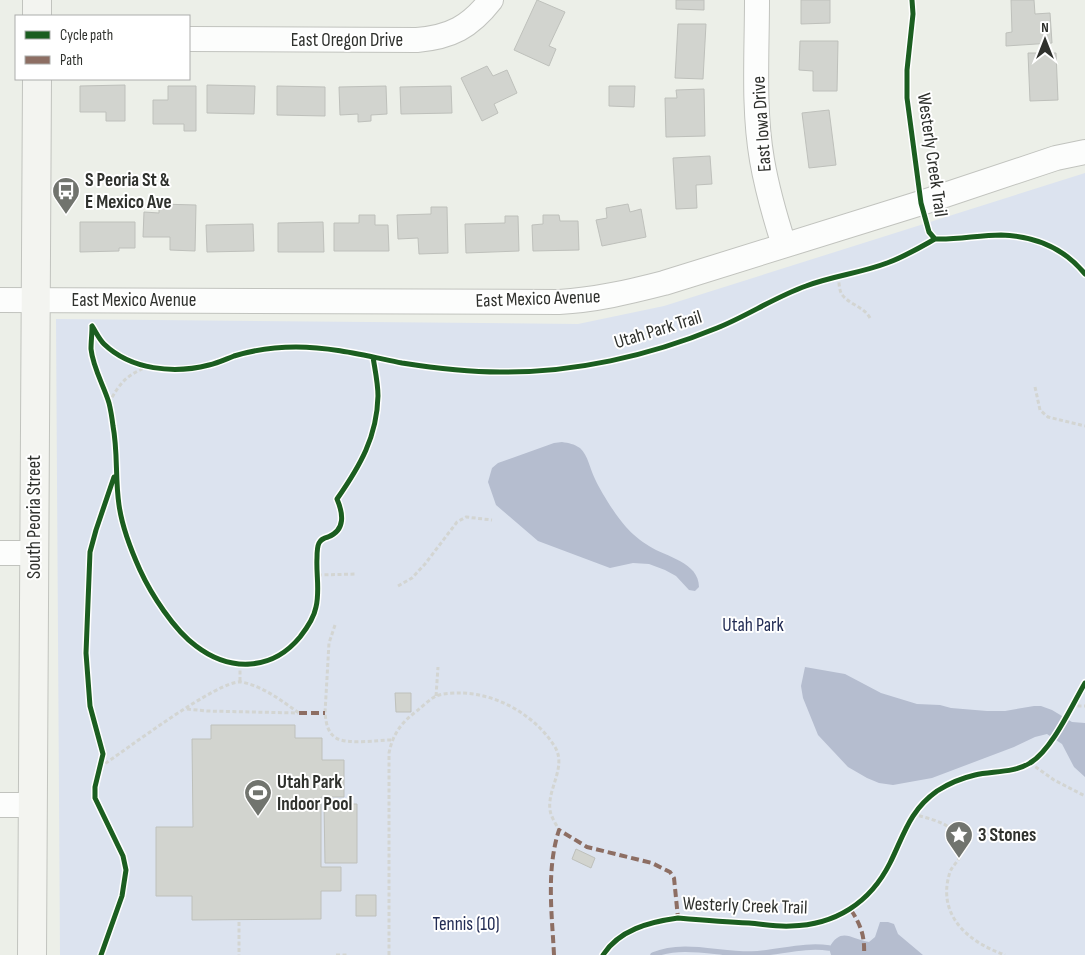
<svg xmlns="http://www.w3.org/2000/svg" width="1085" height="955" font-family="'Sofia Sans Condensed',sans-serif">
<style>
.green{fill:#dce3ef}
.water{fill:#b5bdcf}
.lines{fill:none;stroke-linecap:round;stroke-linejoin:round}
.stream{stroke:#b5bdcf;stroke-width:5.5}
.building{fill:#d2d4cf;stroke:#bec0bb}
.street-casing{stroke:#c1c3be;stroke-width:26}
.secondary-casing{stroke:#c1c3be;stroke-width:30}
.path{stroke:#d3d5d2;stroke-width:3;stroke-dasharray:4 2.5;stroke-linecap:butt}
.street{stroke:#fcfdfc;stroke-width:24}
.secondary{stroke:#f3f4f0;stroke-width:28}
.quiet{stroke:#8d6e63;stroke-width:4;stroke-dasharray:8 4;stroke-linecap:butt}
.cycleway-casing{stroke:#fff;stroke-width:8}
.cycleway{stroke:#1b5e20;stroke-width:5}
.labels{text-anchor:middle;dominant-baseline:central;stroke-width:4;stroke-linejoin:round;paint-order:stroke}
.street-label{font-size:19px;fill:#2f312d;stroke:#fff}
.poi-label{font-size:19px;font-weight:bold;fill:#2f312d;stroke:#fff;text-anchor:start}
.park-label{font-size:19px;fill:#222c54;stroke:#fff}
</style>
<rect width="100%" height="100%" fill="#ecefe8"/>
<path class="green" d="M1085,173v782h-1025l-4,-636 522,5 86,-18z"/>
<path class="water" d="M562,442c7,1 12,2 18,6 8,7 10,21 15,31 6,13 21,37 31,48 6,7 15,14 23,19 17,11 50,16 50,41l-4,4 -6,-1 -13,-14 -11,-6 -16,-6 -16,-1 -23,5 -72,-27 -42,-36 -8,-23 4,-14 6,-5 56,-20z
M805,667l40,7 36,19 36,11 23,1 11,3 36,3h18l29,-5h7l11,4 20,12 13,1v54l-11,-10 -12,-23 -15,-10 -12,3 -21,10 -82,31 -39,7 -14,-2 -12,-5 -19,-11 -30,-32 -15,-37 -2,-12z
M880,922h8l6,2 4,10 25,21h-92l-2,-7c12,-22 22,-9 40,-6l6,-5z"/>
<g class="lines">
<path class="stream" d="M653,955c32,-13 66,0 99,-1 26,-1 52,-10 77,-6"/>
</g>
<path class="building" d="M537,0l28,12 -16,34 7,3 -7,17 -35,-16z
M676,0h28v10l-28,-1z
M801,0h29v23l-29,1z
M1011,0h23l1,14 15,-1 2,30 -46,3v-13l6,-1z
M678,24h28l-3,55 -28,-1z
M800,41h38l-1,50h-24v-20l-14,-1z
M1028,53h28l2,47 -28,1z
M487,66l6,10 14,-6 10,23 -23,11 4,9 -16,8 -21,-43z
M125,85v36h-19v-9h-26v-26z
M207,85l48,1 -1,28 -47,-1z
M168,86h28v45h-12v-7h-31v-24h15z
M277,86l48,1v29l-48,-1z
M386,86l1,28 -16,1v6l-13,1v-8l-18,1 -1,-28z
M451,86l1,27 -51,1 -1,-27z
M609,86h26l-1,21 -25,-1z
M704,89l1,47 -39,1 -1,-39h12l-1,-8z
M829,110l7,55 -27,3 -7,-55z
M710,156l2,28 -16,1 1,23 -21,1 -3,-51z
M159,204l37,1 -1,46 -25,-1v-13h-27l1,-25 15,1z
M628,204l2,8 11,-3 5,28 -44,9 -6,-26 11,-2 -1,-10z
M431,207h16l1,46 -29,1 -1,-16 -20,1 -1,-24 34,-1z
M359,215h16v10h13l1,26h-55v-28h25z
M543,215h16l1,6h18l1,29 -46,1 -1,-26 11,-1z
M505,216h13l1,35 -53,2 -1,-29 40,-1z
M80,222h55v26h-16v3l-39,1z
M323,222l1,30h-46v-29z
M253,224l1,27 -47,1 -1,-27z
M395,693h16v19h-15z
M211,725h84v13h27v22h22v37h-23v70h20v24h-20v28l-129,1v-24h-36v-69h37l-1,-88h19z
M324,804h33v59h-32z
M576,849l19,9 -4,10 -19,-9z
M356,895h20v21h-20z"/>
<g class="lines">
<defs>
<path id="street" d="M757,0c0,53 -4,108 5,160 5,29 13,57 22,85
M189,39l228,1c34,-3 53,-13 74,-40
M0,300l559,2c36,-2 70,-10 105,-19l257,-80 135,-45 29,-6
M0,553h34
M0,805h33"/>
<path id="secondary" d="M37,16v-16
M32,955l5,-876"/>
</defs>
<use href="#street" class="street-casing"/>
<use href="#secondary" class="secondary-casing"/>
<path class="path" d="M838,276c1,5 1,12 3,17 7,12 24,13 30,27
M92,326c4,6 7,13 12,18 27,26 70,30 105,21 9,-2 17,-6 25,-9 20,-6 41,-9 62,-9 36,0 71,9 106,16 32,5 65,9 98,9 73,1 149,-16 217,-44 30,-12 58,-31 89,-42 26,-10 55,-13 81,-23 17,-6 32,-15 48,-24
M1035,387l5,23 8,7 37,9
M109,403c10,-19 17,-28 38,-36
M116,470c2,19 3,38 8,57 16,58 71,159 146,133 22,-8 41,-31 46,-53 5,-19 -1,-38 2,-57 3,-24 36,-8 19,-51 23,-33 40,-62 41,-103 0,-13 -3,-26 -5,-39
M318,575l39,-1
M398,586l14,-8 13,-14 32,-42 9,-5 26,3
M335,625l-6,18 -4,70c1,9 2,19 11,25 11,7 42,2 55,2
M240,664v18
M436,696l2,-29
M1071,706h14
M187,709l20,2 91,2
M1030,763l24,17 31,16
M100,767c23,-15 119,-88 141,-85 22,4 41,19 58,31
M913,814c13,4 30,7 39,16 5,5 9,14 9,21 0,9 -8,13 -11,21 -14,43 18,70 55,83
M239,922v33
M336,955h12
M389,955v-202c4,-20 13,-31 29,-43 5,-4 12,-11 18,-14 8,-3 18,-3 26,-3 36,1 74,23 93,54 12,20 -8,42 -5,63 1,7 6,14 9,20"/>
<use href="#street" class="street"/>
<use href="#secondary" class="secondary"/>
<path class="quiet" d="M299,713h26
M851,910c10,15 14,27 13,45
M554,955c-2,-41 -8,-85 5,-125l28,17 65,16 18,9 4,6 4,40"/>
<defs>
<path id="cycleway" d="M912,0l1,14 -6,56v28l14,105 8,29 6,7c22,1 44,-4 66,-4 33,1 63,13 84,39
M92,326c4,6 7,13 12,18 27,26 70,30 105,21 9,-2 17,-6 25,-9 20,-6 41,-9 62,-9 36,0 71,9 106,16 32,5 65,9 98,9 73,1 149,-16 217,-44 30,-12 58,-31 89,-42 26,-10 55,-13 81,-23 17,-6 32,-15 48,-24
M92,327c0,7 -1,15 -1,22 2,19 13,37 18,54 2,8 3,15 4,23 5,26 2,52 6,79 3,22 12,45 21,65 11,24 34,60 56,76 34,26 76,25 104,-9 7,-9 14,-19 16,-30 4,-16 0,-33 1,-49 0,-5 0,-11 2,-15 2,-4 5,-5 9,-6 18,-7 15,-24 9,-38 23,-33 40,-62 41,-103 0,-13 -3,-26 -5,-39
M101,955l21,-59 4,-26 -3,-14 -28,-58v-11l8,-33 -13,-48 -4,-53 4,-101 6,-22 18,-53
M603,955c16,-25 46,-33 75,-37 23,2 47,4 71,5 14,1 28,4 42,3 44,-1 79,-23 99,-63 14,-28 19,-52 47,-72 11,-7 25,-13 38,-16 17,-4 39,-2 55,-12 22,-13 42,-58 55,-80"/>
</defs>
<use href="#cycleway" class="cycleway-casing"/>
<use href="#cycleway" class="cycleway"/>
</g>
<defs>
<symbol id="bus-pin" viewBox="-11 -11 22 30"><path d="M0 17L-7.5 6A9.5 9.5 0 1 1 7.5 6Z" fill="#71746e" stroke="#fff"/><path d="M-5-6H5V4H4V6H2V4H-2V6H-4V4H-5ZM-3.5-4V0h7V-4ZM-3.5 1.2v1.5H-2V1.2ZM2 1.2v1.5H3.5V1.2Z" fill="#fff"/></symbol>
<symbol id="stadium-pin" viewBox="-11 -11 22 30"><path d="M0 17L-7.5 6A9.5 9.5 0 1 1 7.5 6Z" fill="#71746e" stroke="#fff"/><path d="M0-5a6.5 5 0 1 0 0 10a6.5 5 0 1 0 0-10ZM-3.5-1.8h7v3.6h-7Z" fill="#fff"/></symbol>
<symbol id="sight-pin" viewBox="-11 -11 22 30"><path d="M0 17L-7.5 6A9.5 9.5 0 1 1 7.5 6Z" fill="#71746e" stroke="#fff"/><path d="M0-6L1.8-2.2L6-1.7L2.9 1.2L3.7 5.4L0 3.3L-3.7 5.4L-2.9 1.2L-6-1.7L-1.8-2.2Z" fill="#fff"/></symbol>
</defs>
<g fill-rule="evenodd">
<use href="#bus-pin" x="50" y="175" width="32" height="43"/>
<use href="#stadium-pin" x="242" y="777" width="32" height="43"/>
<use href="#sight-pin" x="943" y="819" width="32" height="43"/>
</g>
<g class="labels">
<g class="street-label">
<text x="347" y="40">East Oregon Drive</text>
<text transform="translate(762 124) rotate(-94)">East Iowa Drive</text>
<text transform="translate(932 155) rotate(82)">Westerly Creek Trail</text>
<text transform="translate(538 299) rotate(-2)">East Mexico Avenue</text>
<text x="134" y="300">East Mexico Avenue</text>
<text transform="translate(658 330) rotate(-17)">Utah Park Trail</text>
<text transform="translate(34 517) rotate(-90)">South Peoria Street</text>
<text transform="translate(745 906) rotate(2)">Westerly Creek Trail</text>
</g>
<g class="poi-label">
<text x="85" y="180">S Peoria St &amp;<tspan x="85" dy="22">E Mexico Ave</tspan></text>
<text x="277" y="782">Utah Park<tspan x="277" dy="22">Indoor Pool</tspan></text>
<text x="978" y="835">3 Stones</text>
</g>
<g class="park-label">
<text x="753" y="625">Utah Park</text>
<text x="466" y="924">Tennis (10)</text>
</g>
</g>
<rect x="15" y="15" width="175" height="65" fill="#ffffff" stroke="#acadab"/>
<rect x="25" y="31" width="25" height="8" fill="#1b5e20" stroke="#acadab"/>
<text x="60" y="40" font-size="15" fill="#2f312d">Cycle path</text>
<rect x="25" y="56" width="25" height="8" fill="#8d6e63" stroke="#acadab"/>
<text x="60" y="65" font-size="15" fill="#2f312d">Path</text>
<g transform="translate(1045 40)" stroke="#ffffff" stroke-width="4" paint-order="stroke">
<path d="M0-4L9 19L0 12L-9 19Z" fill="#2f312d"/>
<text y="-8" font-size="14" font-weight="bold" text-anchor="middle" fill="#2f312d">N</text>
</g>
</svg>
